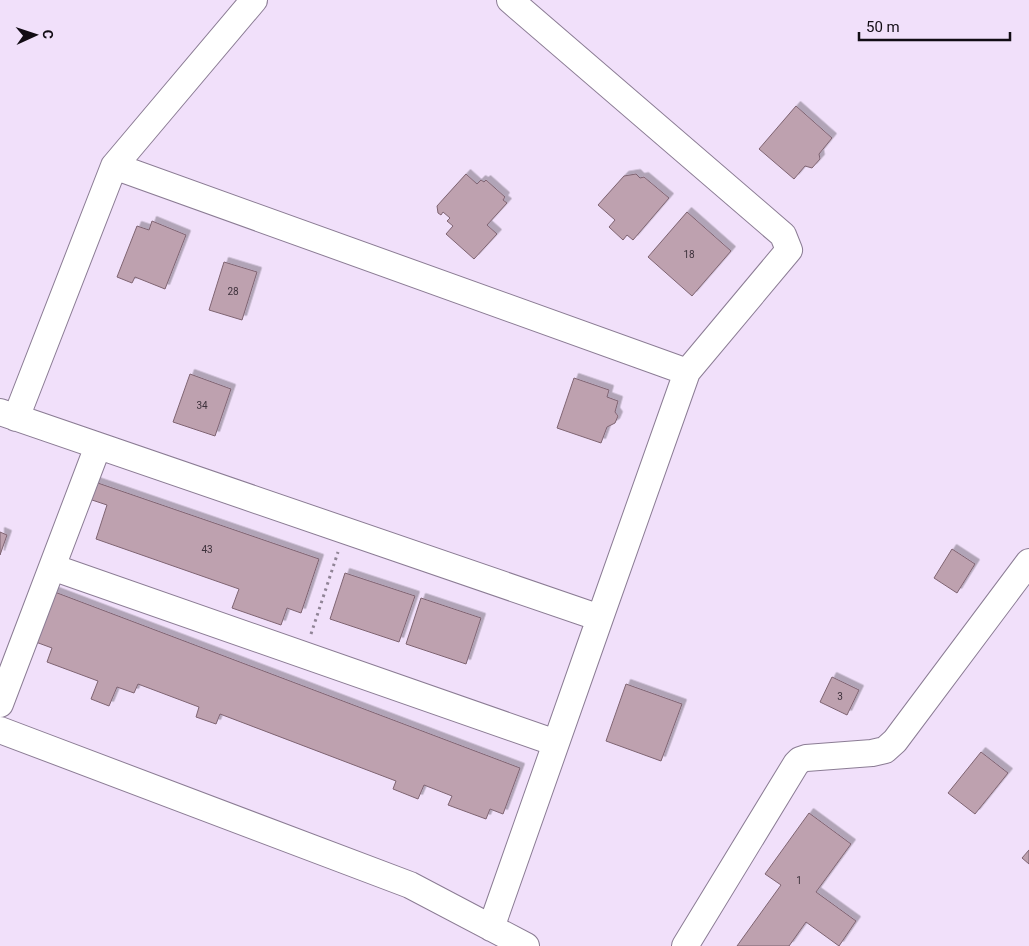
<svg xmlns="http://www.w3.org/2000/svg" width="1029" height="946" font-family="Roboto,sans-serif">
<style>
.building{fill:#bea1af;stroke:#7f6472;filter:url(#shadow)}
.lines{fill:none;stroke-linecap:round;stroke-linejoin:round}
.minor-casing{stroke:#8b7c94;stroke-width:28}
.path{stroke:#908496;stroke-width:3;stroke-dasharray:2.5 4;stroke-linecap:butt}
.minor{stroke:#fff;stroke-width:26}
.labels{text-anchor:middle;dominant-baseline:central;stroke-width:4;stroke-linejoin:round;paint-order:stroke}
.number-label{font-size:10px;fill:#3d313b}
</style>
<defs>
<filter id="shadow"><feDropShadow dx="4.5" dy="-4.5" stdDeviation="0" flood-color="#0004"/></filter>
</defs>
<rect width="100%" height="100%" fill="#f1e0fa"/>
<path class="building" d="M796,106l36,32 -13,16 1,5 -8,9 -7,-2 -11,13 -35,-30z
M466,174l11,10 4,-4 3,2 2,-2 19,17 -2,3 4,3 -20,22 10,9 -23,25 -28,-25 7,-8 -6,-5 3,-3 -7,-6 -2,3 -3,-2 -1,-7z
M636,174l4,4 4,-1 25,21 -36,42 -6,-5 -4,5 -14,-13 6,-7 -17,-15 26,-29z
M687,212l44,39 -39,45 -44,-39z
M152,221l34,14 -21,54 -30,-12 -3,6 -15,-6 20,-51 12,4z
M224,262l33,10 -15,48 -33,-10z
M190,374l41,15 -16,47 -42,-14z
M574,378l35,12 -2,7 11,4 -3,11 3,4 -3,7 -8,4 -6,16 -44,-15z
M92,481l227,78 -18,54 -14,-5 -6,17 -49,-17 7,-19 -143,-50 11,-34 -21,-7z
M0,532l7,3 -7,20z
M952,549l23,15 -18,29 -23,-15z
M345,573l70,23 -16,46 -69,-23z
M52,591l468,177 -17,46 -13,-5 -4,10 -38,-14 4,-9 -28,-11 -6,14 -25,-10 3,-8 -176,-67 -4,10 -20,-7 3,-10 -61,-23 -4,9 -17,-6 -8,19 -18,-7 7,-18 -51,-19 5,-14 -19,-7z
M421,598l60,20 -15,46 -60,-20z
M832,677l27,13 -12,25 -27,-13z
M626,684l56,20 -21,57 -55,-20z
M981,752l27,21 -33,41 -27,-21z
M809,813l42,31 -35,48 40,29 -17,25 -33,-24 -17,24h-52l44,-61 -16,-11z
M1029,850v14l-7,-6z"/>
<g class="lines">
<defs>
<path id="minor" d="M510,0l273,235 6,15 -102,122 -87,246
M114,166l573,206
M0,412l600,206 -109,310
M16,418l98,-252 140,-166
M52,567l504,176
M0,704l98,-258
M0,730l410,155 116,61
M685,946l111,-182 4,-4 6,-2 66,-5 13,-3 10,-9 134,-179"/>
</defs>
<use href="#minor" class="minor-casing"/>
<path class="path" d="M311,634l27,-82"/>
<use href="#minor" class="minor"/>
</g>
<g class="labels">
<g class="number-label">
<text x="689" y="254">18</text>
<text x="233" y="291">28</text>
<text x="202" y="405">34</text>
<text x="207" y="549">43</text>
<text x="840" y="696">3</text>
<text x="799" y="880">1</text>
</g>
</g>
<g transform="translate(35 35) rotate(87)" stroke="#f1e0fa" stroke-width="4" paint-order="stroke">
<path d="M0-4L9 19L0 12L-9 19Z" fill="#120c14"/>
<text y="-8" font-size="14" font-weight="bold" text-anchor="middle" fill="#120c14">С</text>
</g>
<path d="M859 32v8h151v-8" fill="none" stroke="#120c14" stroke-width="2.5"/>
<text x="866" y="32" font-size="15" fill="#120c14" stroke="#f1e0fa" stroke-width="4" paint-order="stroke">50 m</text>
</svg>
